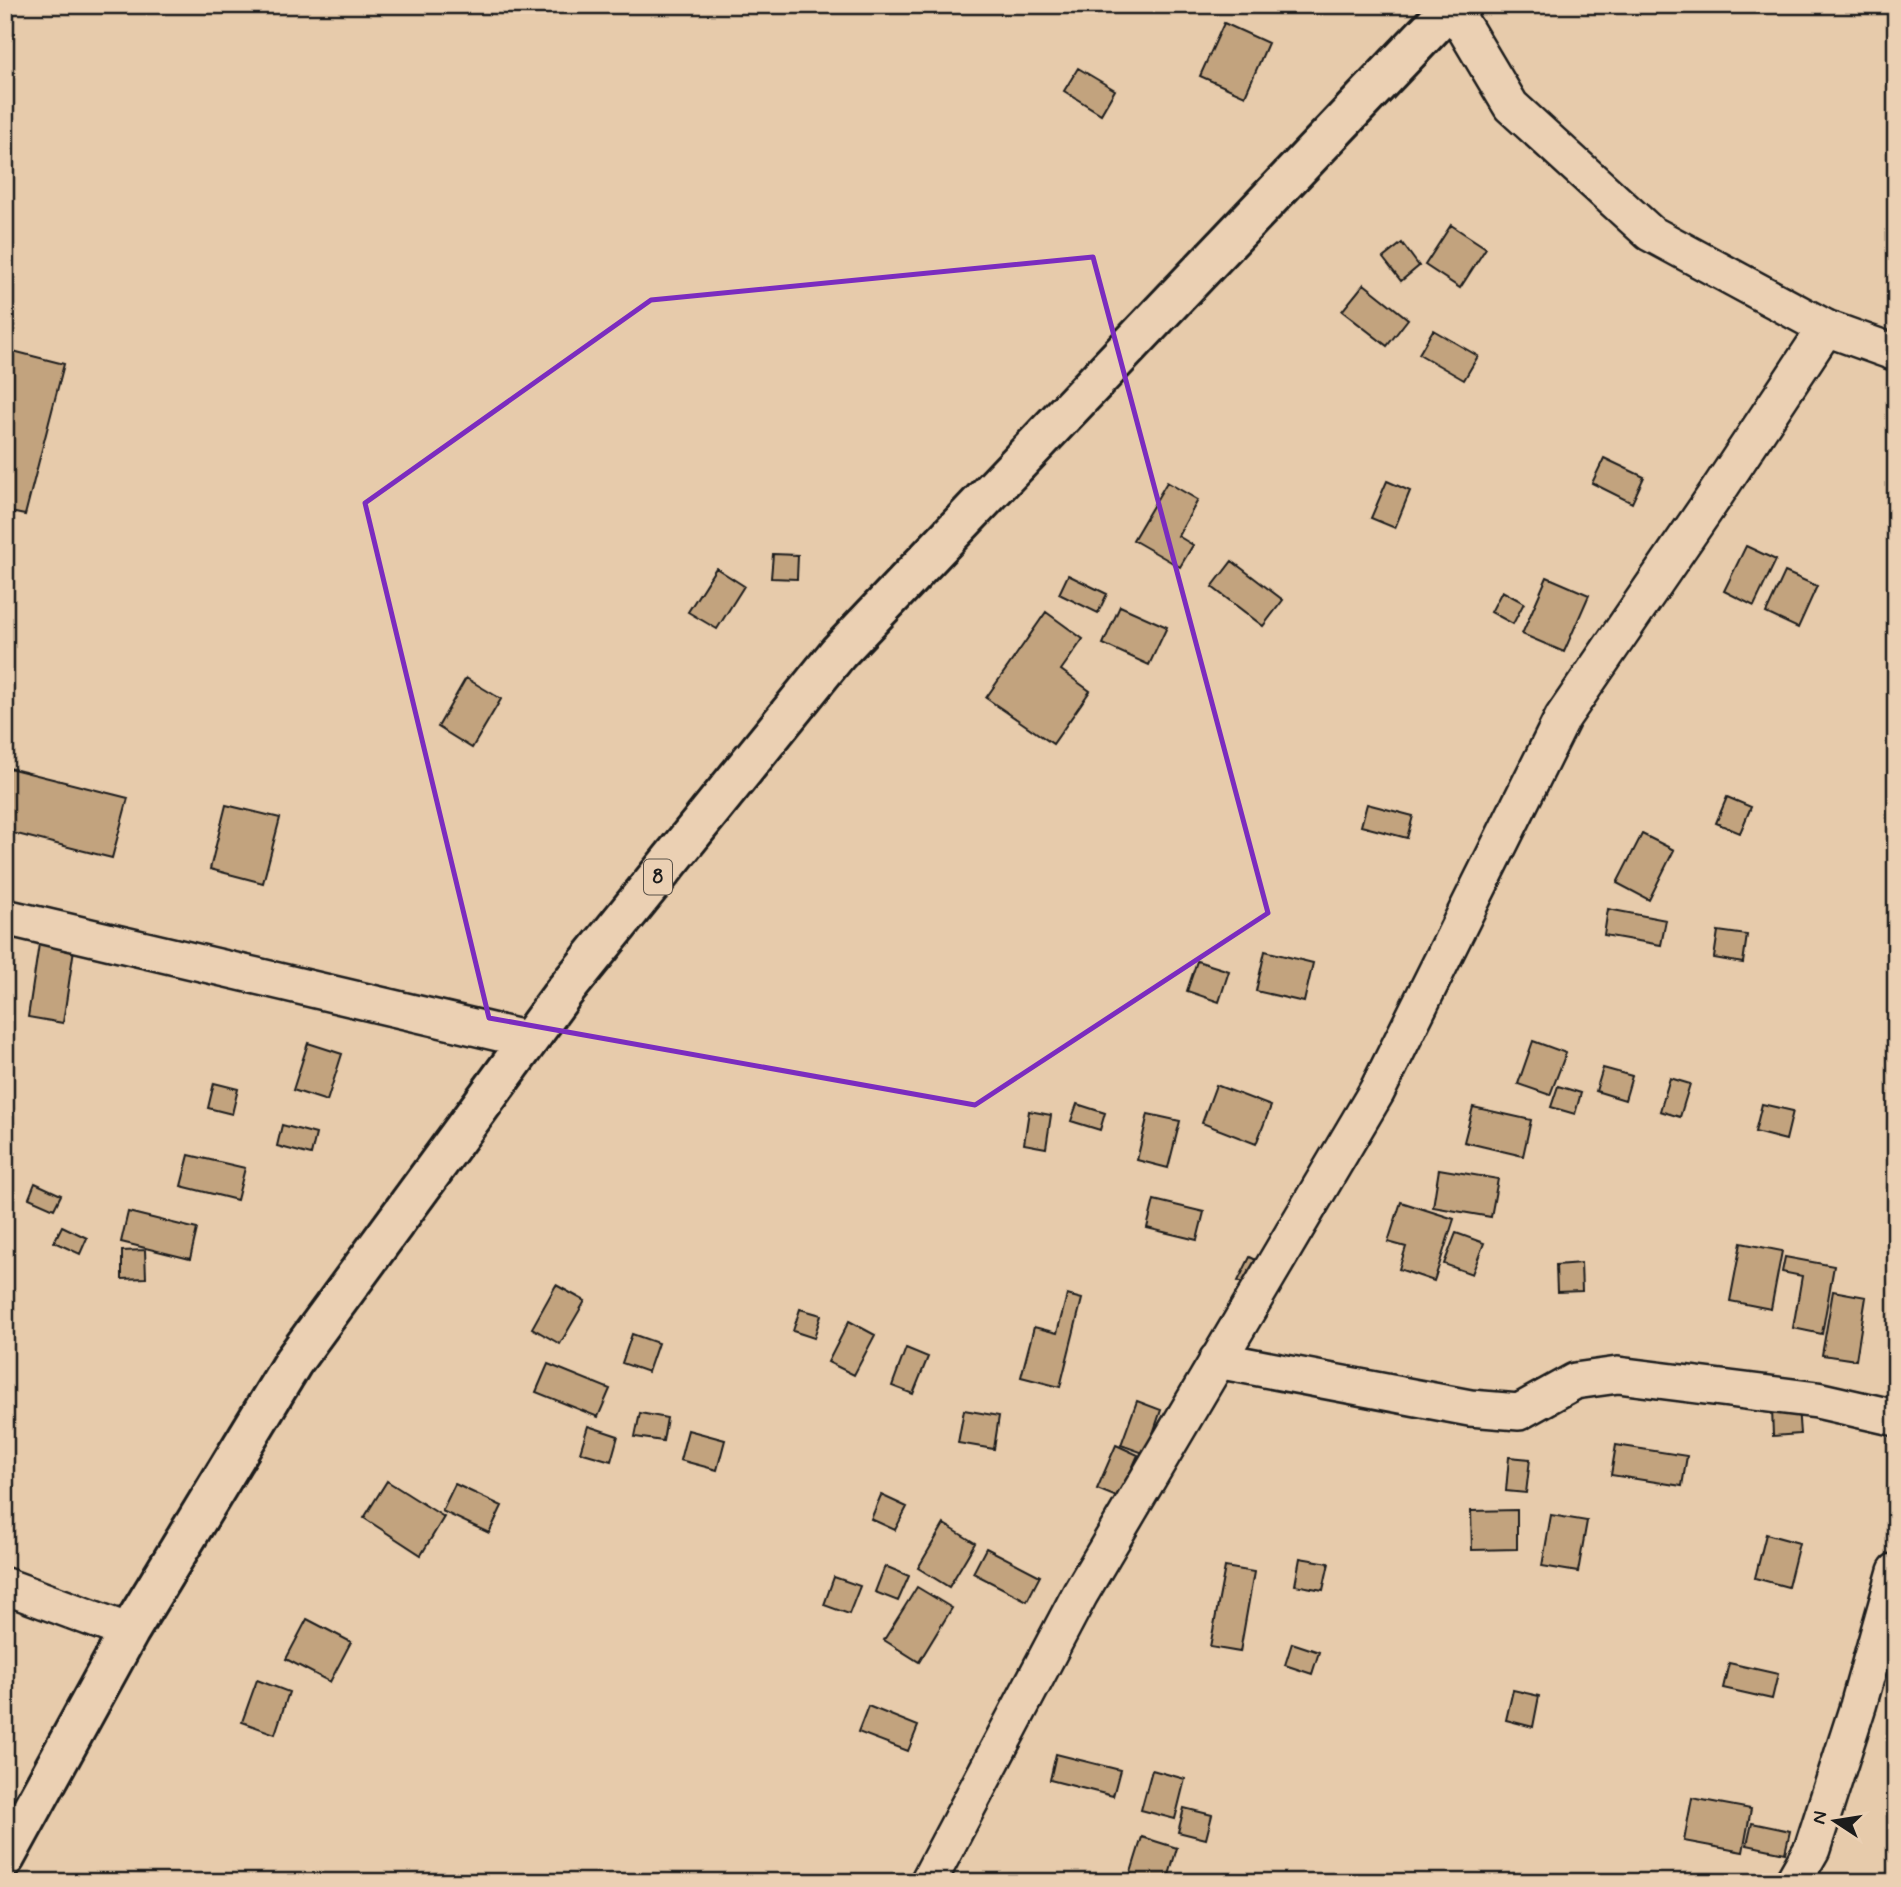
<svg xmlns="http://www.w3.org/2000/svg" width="1901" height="1887" font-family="Mynerve,sans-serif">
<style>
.building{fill:#c2a37e;stroke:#1c1c1c;stroke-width:2}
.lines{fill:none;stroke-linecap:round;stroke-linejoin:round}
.minor-casing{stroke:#1c1c1c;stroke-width:40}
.major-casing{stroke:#1c1c1c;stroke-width:44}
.minor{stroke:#ebd0b3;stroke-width:35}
.major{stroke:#ebd0b3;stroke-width:38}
.marked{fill:none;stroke:#7b2cbf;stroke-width:5;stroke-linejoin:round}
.labels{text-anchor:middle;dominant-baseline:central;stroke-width:5;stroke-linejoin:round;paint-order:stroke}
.shield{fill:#ebd0b3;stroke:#5a5249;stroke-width:2}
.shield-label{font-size:21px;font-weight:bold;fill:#1c1c1c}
</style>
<rect width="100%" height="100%" fill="#e7cbab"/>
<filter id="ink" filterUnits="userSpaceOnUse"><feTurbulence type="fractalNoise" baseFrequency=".0143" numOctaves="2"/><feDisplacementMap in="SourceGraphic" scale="14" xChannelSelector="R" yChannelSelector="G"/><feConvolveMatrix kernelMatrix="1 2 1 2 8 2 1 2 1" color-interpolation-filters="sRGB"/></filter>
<g filter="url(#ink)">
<path class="building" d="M1224,23l44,20 -23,53 -45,-20z
M1078,68l37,22 -14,24 -37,-23z
M1451,225l35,23 -26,40 -35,-23z
M1402,243l17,23 -18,15 -18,-23z
M1364,284l44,35 -21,27 -45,-35z
M1433,330l45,26 -14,24 -45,-26z
M5,349l59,15 -39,151 -20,-4z
M1604,458l40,19 -12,26 -40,-20z
M1387,481l23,10 -15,37 -24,-10z
M1167,482l31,18 -20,36 15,9 -13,22 -47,-27z
M1746,546l30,14 -22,46 -30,-15z
M773,554l25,1 -1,24 -26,-1z
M1232,561l51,39 -20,26 -51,-39z
M716,568l28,18 -27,43 -29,-17z
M1785,572l32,14 -19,42 -32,-15z
M1068,575l39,19 -9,19 -39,-19z
M1547,577l42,18 -25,57 -42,-18z
M1502,591l22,12 -11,21 -22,-12z
M1120,606l47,21 -18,38 -46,-21z
M1046,612l37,27 -22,31 29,21 -37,53 -67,-46z
M466,678l35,21 -29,49 -34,-21z
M5,767l123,31 -16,60 -107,-27z
M1727,797l24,10 -11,26 -24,-10z
M1367,804l46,12 -6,22 -46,-12z
M226,805l54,13 -17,65 -53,-14z
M1642,834l32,16 -25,50 -32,-17z
M1608,909l58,11 -5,25 -57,-10z
M1718,931l29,4 -4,28 -29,-5z
M39,944l35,5 -11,74 -35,-6z
M1265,951l48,12 -9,39 -48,-11z
M1197,961l32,10 -10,31 -32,-11z
M1533,1041l33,12 -16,42 -32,-11z
M308,1043l34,11 -15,47 -34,-11z
M1603,1068l29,8 -7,24 -29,-9z
M1670,1078l20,6 -10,33 -20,-6z
M214,1083l24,6 -6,25 -24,-6z
M1216,1085l55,21 -15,38 -54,-21z
M1558,1086l23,7 -6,21 -24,-7z
M1077,1104l28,9 -5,17 -29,-9z
M1762,1104l31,7 -7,29 -31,-8z
M1473,1107l58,13 -8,36 -59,-14z
M1029,1111l22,4 -5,33 -22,-4z
M1148,1114l32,7 -12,47 -31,-8z
M282,1125l34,9 -5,21 -34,-9z
M189,1155l56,13 -8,32 -56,-14z
M1439,1169l59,10 -7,38 -58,-10z
M35,1183l26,12 -7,14 -25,-11z
M1154,1200l50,12 -7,28 -50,-12z
M1401,1202l53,17 -20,62 -35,-12 7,-22 -18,-5z
M128,1212l69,17 -7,30 -69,-17z
M62,1226l25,12 -7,16 -26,-12z
M1456,1233l28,10 -12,31 -28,-10z
M1741,1243l41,8 -11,58 -41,-8z
M145,1250l1,28 -24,1v-28z
M1250,1257l20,10 -12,24 -20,-10z
M1785,1257l49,9 -12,68 -29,-6 9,-52 -20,-4z
M1581,1263l1,28 -25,1 -1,-27z
M556,1285l29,16 -25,43 -28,-16z
M1833,1291l33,6 -10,63 -34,-5z
M1067,1295l15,4 -22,88 -39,-10 13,-50 23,6z
M800,1309l21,6 -7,23 -21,-7z
M849,1321l26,14 -21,40 -26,-13z
M632,1334l26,9 -10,29 -26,-9z
M906,1348l22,9 -15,37 -21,-8z
M548,1364l62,25 -12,28 -62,-25z
M1137,1401l24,9 -15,44 -25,-9z
M1798,1406l2,28 -27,2 -1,-28z
M964,1410l35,6 -5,33 -36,-6z
M640,1413l27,5 -4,23 -28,-4z
M588,1426l30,10 -7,25 -31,-9z
M688,1430l37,10 -8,30 -37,-10z
M1116,1445l22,10 -19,43 -22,-9z
M1616,1445l71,11 -5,30 -71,-11z
M1509,1457l21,2 -4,34 -20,-2z
M387,1481l57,36 -23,38 -57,-37z
M455,1484l47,22 -13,27 -47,-22z
M881,1495l26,12 -12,23 -24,-11z
M1517,1510v39l-45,1 -1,-39z
M1551,1515l36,6 -9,51 -36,-6z
M944,1524l31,19 -26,44 -31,-19z
M1766,1534l33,9 -11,44 -33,-9z
M986,1548l54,28 -13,25 -54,-28z
M1300,1558l29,5 -6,27 -28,-5z
M885,1566l24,10 -11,25 -23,-9z
M1225,1567l29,5 -14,80 -30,-5z
M834,1577l26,9 -11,28 -25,-9z
M917,1587l35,21 -33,54 -35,-22z
M307,1619l44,23 -21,40 -44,-23z
M1292,1643l27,9 -7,22 -27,-9z
M1729,1663l49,11 -6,25 -49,-11z
M257,1680l32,12 -14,42 -33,-12z
M1513,1690l26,6 -6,31 -27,-7z
M868,1706l50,20 -10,25 -50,-19z
M1056,1754l64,16 -7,26 -63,-16z
M1152,1770l33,9 -10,40 -34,-9z
M1692,1798l59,11 -8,43 -59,-11z
M1184,1808l28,7 -6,24 -28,-7z
M1752,1823l38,8 -5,22 -38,-8z
M1142,1837l35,11 -10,34h-39z"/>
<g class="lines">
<defs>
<path id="minor" d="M1452,7l59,99 139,127 176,95 70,25
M5,917l524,123
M1217,1360l253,48 49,4 56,-31 43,-6 199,25 79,18
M5,1586l124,46
M928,1882l152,-288 297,-503 186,-374 153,-223 110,-166
M1793,1882l19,-33 46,-143 38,-135"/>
<path id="major" d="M5,1858l124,-226 164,-270 271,-370 274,-339 615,-648"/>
</defs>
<use href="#minor" class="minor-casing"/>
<use href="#major" class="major-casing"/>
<use href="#minor" class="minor"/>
<use href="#major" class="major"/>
</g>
</g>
<path class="marked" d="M1093,257l175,656 -293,192 -486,-87 -124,-515 286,-203z"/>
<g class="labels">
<rect class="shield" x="644" y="859.5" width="28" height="35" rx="5"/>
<g class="shield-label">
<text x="658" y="877">8</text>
</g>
</g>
<rect width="1901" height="1887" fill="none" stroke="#ebd0b3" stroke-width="28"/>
<rect x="14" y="14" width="1873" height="1859" fill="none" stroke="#1c1c1c" stroke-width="2.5" filter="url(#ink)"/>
<g transform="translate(1835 1821) rotate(282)" stroke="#ebd0b3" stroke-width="5" paint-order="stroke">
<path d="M0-5L12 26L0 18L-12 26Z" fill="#1c1c1c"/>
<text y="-10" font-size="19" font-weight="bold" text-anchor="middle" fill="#1c1c1c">N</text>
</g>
</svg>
